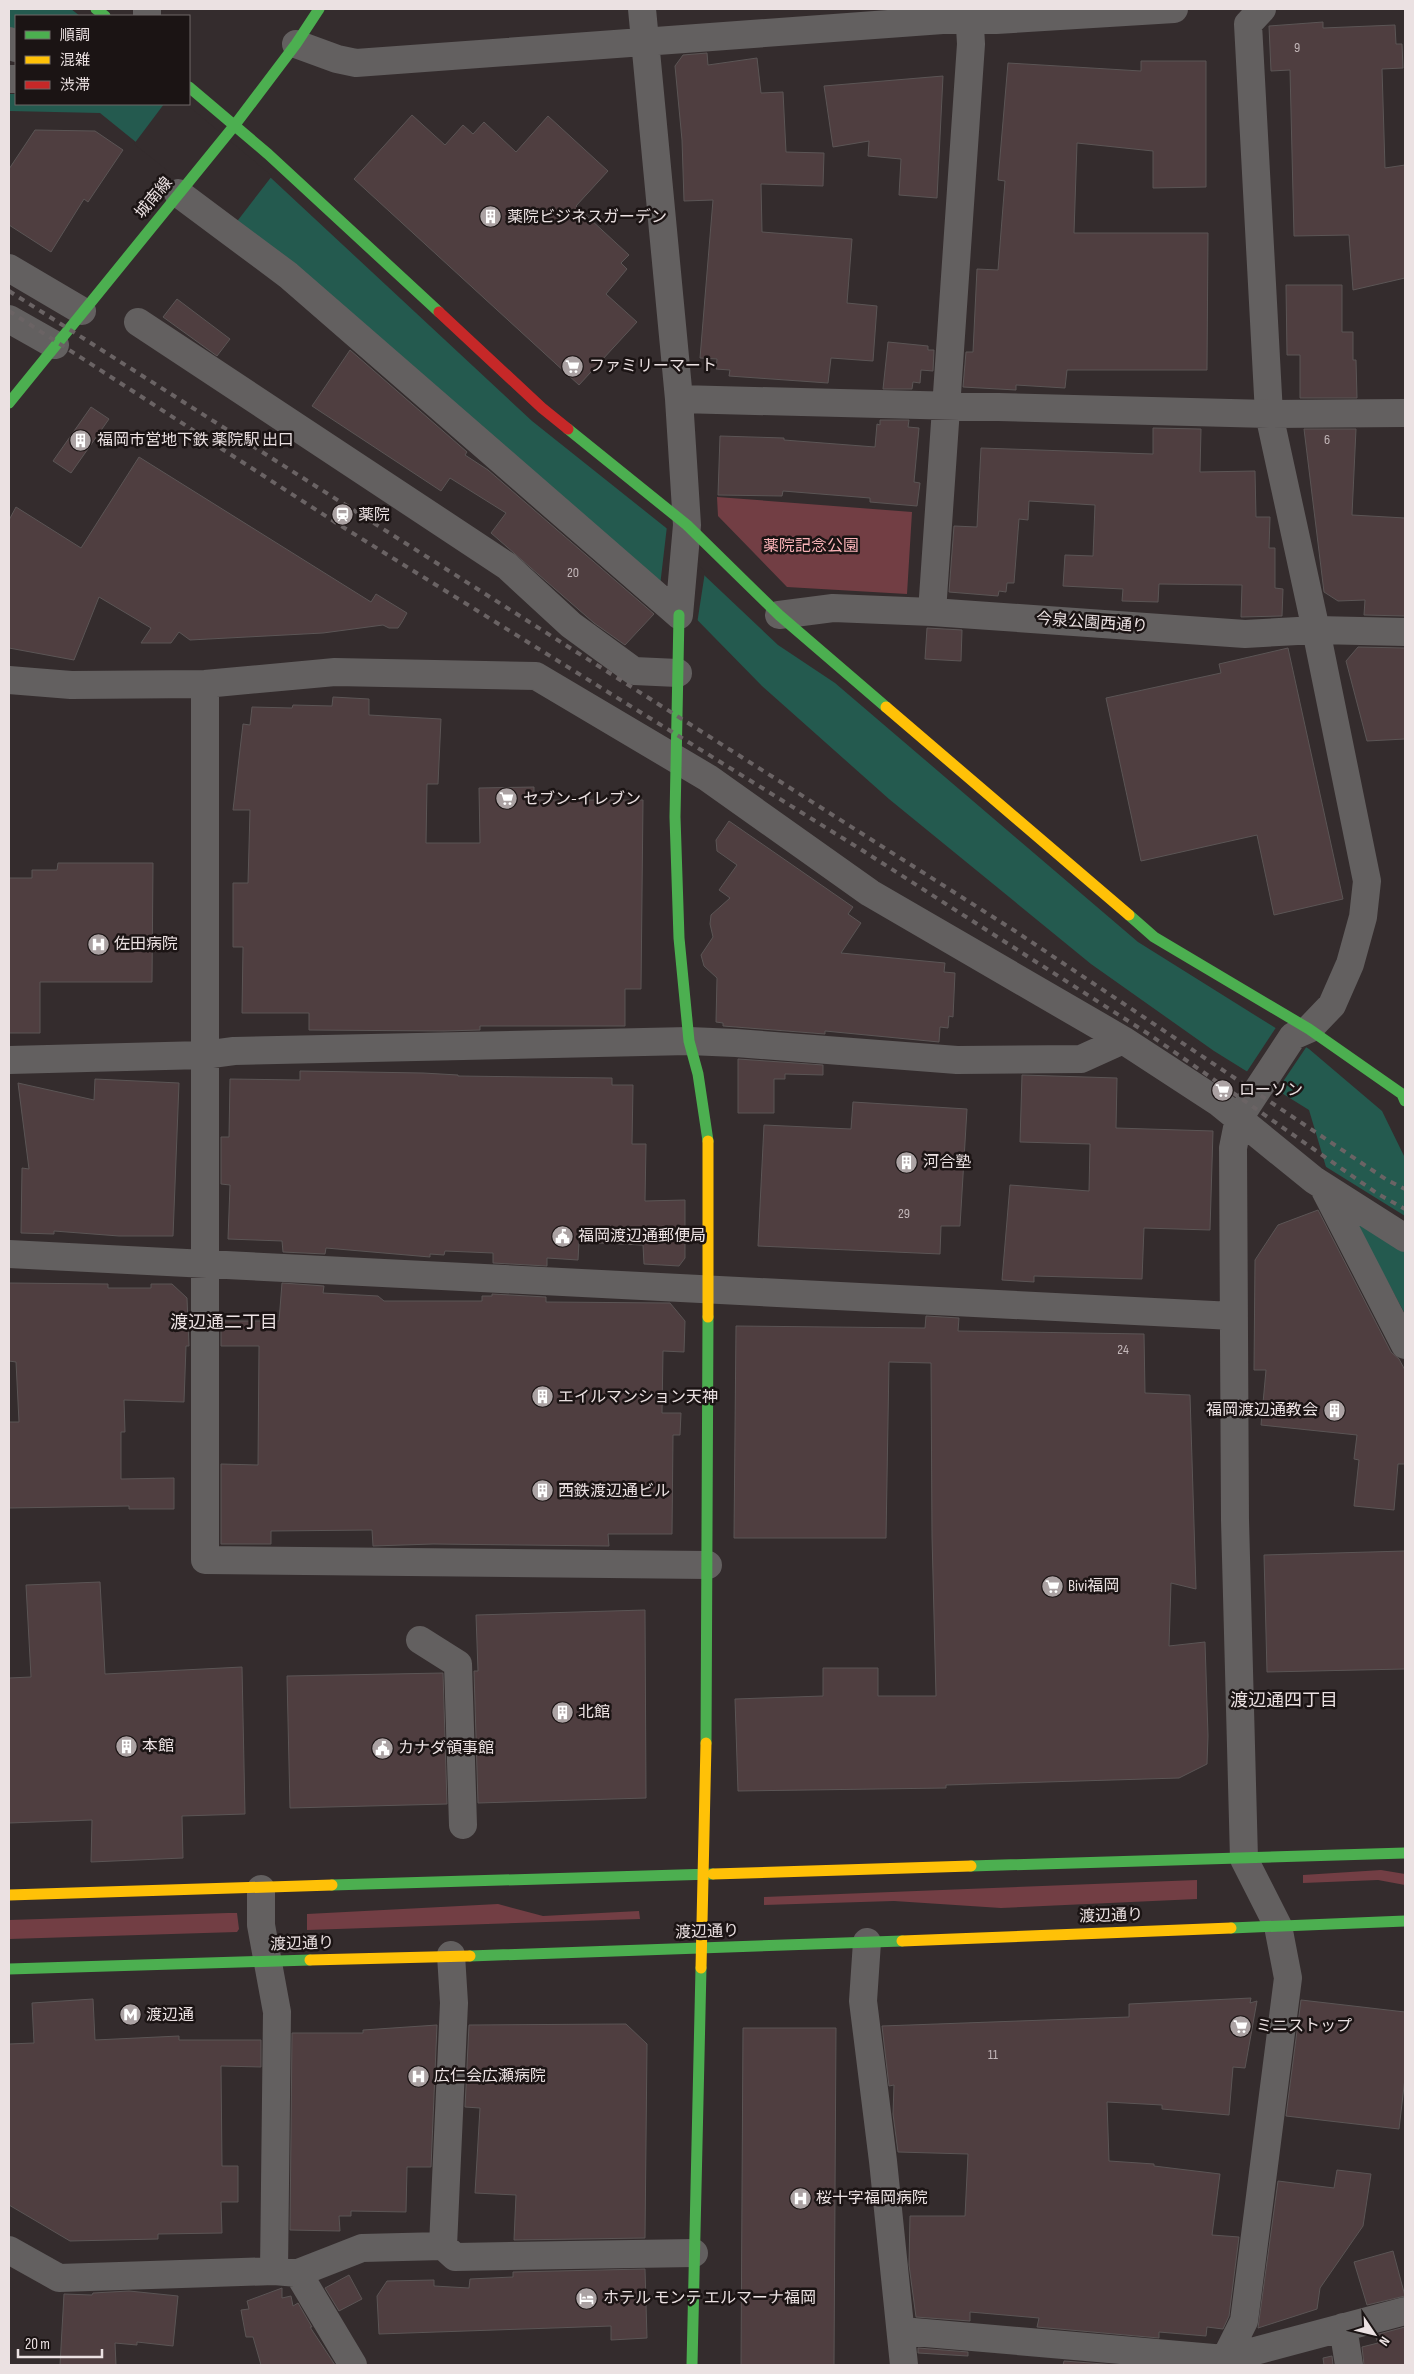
<svg xmlns="http://www.w3.org/2000/svg" width="1414" height="2374" font-family="'Sofia Sans Condensed','Noto Sans JP',sans-serif">
<style>
.green{fill:#723e44}
.water{fill:#245a4f}
.pier{fill:#342c2d}
.building{fill:#4f3e40;stroke:#5b5555}
.lines{fill:none;stroke-linecap:round;stroke-linejoin:round}
.street{stroke:#636060;stroke-width:28}
.fast{stroke:#4caf50;stroke-width:11}
.slow{stroke:#ffc107;stroke-width:11}
.jam{stroke:#c62828;stroke-width:11}
.rail{stroke:#6a6364;stroke-width:4;stroke-dasharray:6 6;stroke-linecap:butt}
.labels{text-anchor:middle;dominant-baseline:central;stroke-width:5;stroke-linejoin:round;paint-order:stroke}
.number-label{font-size:14px;fill:#c4b8ba}
.street-label{font-size:16px;fill:#ebe1e2;stroke:#1b1414}
.poi-label{font-size:16px;fill:#ebe1e2;stroke:#1b1414;text-anchor:start}
.park-label{font-size:16px;fill:#fab3b8;stroke:#1b1414}
.neighbourhood-label{font-size:18px;fill:#ebe1e2;stroke:#1b1414}
</style>
<rect width="100%" height="100%" fill="#342c2d"/>
<path class="green" d="M717,497l195,15 -5,82 -120,-7 -69,-71z
M1381,1870l24,4v11l-27,-5 -75,3v-8z
M1197,1880v19l-196,9 -107,-7 -130,4v-8z
M498,1904l45,12 96,-5 1,8 -333,11v-16z
M228,1913h9l2,16 -2,3 -228,7v-19z"/>
<path class="water" d="M9,9h62l9,7h-64v20l-7,-7z
M9,94h7v10h168l87,74 261,243 138,110 35,45 73,69 57,38 303,259 171,107 73,62 23,47v156l-79,-147 -17,-57 -95,-59 -123,-87 -202,-165 -127,-113 -97,-99 -429,-364 -136,-110 -91,-2z"/>
<path class="pier" d="M164,104h22l86,72 -37,48 -101,-80z
M667,526l38,46 -8,52 -37,-38z
M1277,1026l30,20 -31,46 -30,-19z
M1323,1165l82,51v32l-57,-36z"/>
<path class="building" d="M1323,22v6l72,-3 1,19h6l1,24 -21,1 3,99 20,-3v113l-52,12 -4,-55 -55,1 -4,-166 -19,1 -2,-45z
M707,53l1,12 49,-7 4,35 22,-1 3,60 38,1 -1,33 -62,-2 1,48 90,7 -5,64 30,3 -4,55 -42,-3 -3,25 -99,-7 1,-6 -14,-1 1,-10 -17,-1 13,-158 -29,1 -2,-61 -7,-74 8,-11z
M1141,61h65v126l-53,1v-37l-76,-8 -3,90h134l-1,137h-140l-2,18 -49,-3v5l-53,-3 3,-35h7l4,-83 21,1 7,-89 -7,-1 10,-117 133,8z
M943,76l-6,122 -38,-3 2,-36 -33,-3 1,-15 -36,6 -9,-61z
M412,115l33,30 18,-20 10,9 11,-12 32,30 32,-36 60,55 -32,35 53,49 -8,8 6,6 -21,25 31,28 -58,63 -225,-206z
M35,130l60,1 28,19 -35,52 -4,-3 -33,53 -42,-27v-56z
M1286,285h56v47h11v28h3l1,38h-57v-43h-13z
M177,299l53,40 -13,17 -54,-39z
M888,342l40,4v4h6l-1,21 -12,-1 -1,13 -7,-1 -1,7h-29z
M350,350l117,102 -2,3 23,15 166,144 -29,31 -31,-22 -103,-90 15,-20 -56,-35 -9,13 -129,-85z
M91,407l18,12 -38,54 -18,-12z
M880,420h29l-1,7 11,1 -5,54 6,1 -3,23 -47,-4v-4l-87,-7 -1,5 -64,-1 2,-59 64,2v2l91,7 2,-23 3,1z
M1153,428l48,1 -1,43 55,-1 1,46h14l-1,31h6v40l8,1 -1,27 -41,1 1,-32 -83,-1 -1,18 -36,-1 1,-12 -60,-3 2,-31 28,1 2,-51 -66,-4 -1,19 -9,-1 -5,64h-7l-1,9 -7,-1 -1,5 -49,-4 5,-66 23,1 4,-79 172,6z
M1304,429h52l-4,86 53,3v98l-41,-1 1,-15 -27,1 -14,-9z
M139,457l232,145 5,-8 31,19 -5,9 -4,6h-9l-6,-3 -60,8 -133,7 -11,-8 -8,11h-30l10,-15 -52,-31 -25,63 -65,-12v-128l7,-13 65,41z
M927,628l35,2 -1,31 -36,-2z
M1358,647l47,1v91l-38,2 -21,-80z
M1288,648l55,251 -69,16 -17,-80 -116,26 -35,-163 115,-25 -2,-9z
M333,697l36,2v16l72,4 -3,65h-11l-1,59h54l-1,-55 55,-1v13h109l-2,189h-16v37h-145v4l-36,1 -135,-1v-17h-67l1,-66h-10v-64h15l2,-73h-17l10,-86 7,1 2,-18 40,1 1,-3 39,1z
M729,821l124,86 -5,7 13,9 -20,30 104,10 -1,9 11,1 -2,44 -4,-1 -1,12 -8,-1 -1,15 -114,-11v3l-102,-8v-3l-7,-1 1,-44 -13,-12 -3,-11 12,-18 -3,-13 1,-9 19,-17 -11,-8 18,-25 -20,-14 -1,-11z
M58,863h95l-1,119h-112v51h-31v-155h23v-8h25z
M738,1059l85,6v10l-38,-1v5h-11v34h-36z
M300,1071l123,2 35,2v1l154,2v7h21l-1,59h14l-1,57 40,-1v58l-6,8 -35,-2 -1,-19 -64,-3 -1,18 -31,-2v8l-54,-3v-10l-48,-2 -1,4 -14,-1v3l-104,-9 -1,6 -42,-2 -1,-11 -54,-2 2,-54 -9,-1v-47h8l1,-58 70,1z
M1022,1075l95,3 -1,50 97,3 -3,99 -66,-2 -2,51 -108,-3v6l-32,-2 8,-95 79,6 1,-47 -70,-2z
M95,1079l84,4 -6,153h-54l-65,-5v3l-33,-1 1,-65 7,1 -11,-86 76,17z
M853,1102l114,7 -7,117h-19l-1,28 -182,-8 6,-121 87,4z
M1318,1210l73,142 8,7 6,11v94h-7l-4,46 -40,-4 5,-46 -5,-1 3,-24 -96,-10 5,-55h-12l1,-110 23,-35z
M9,1283l99,1v4h43v-4h21l15,14 2,48h-3l-2,56 -60,-2 1,32h-4v47l53,-1v31h-45v-3l-120,2v-86h10l-3,-60 -7,-1z
M282,1283l42,3 -1,7 55,3 6,5h98v-5h10v-2l54,3v5l124,1 15,18 -1,31 -21,-1 -1,62h19l-1,22h-7l-1,99h-64l1,12 -176,-2 -60,2 -1,-16 -101,1v13h-50v-80l37,1 1,-119h-38v-25h58z
M926,1316l33,2 -1,13 186,3 1,59 45,2 6,194 -25,-6 -2,63 36,-4 3,94 -1,28 -28,14 -233,7v3l-208,3 -3,-92 88,-3v-28h55v28h58l-4,-160 -1,-173 -42,-1 -3,176h-152l2,-212 189,2z
M1405,1551v118l-138,3 -3,-117z
M100,1582l5,92 137,-7 3,147 -63,2 1,42 -92,4 1,-42 -83,3v-145l22,-1 -5,-92z
M645,1610l1,188 -168,5 -4,-132h4l-2,-56z
M443,1673l4,131 -157,4 -3,-132z
M1251,1998l-1,5 7,-2 -12,67 -12,-1 -4,48 -67,-6v-4l-55,-3 2,59 45,3v2l66,8 -8,61 27,2 -10,79 -6,13 -16,-2 -1,9 -47,-4v6l-122,-11 2,-9 -69,-6v9l-54,-4 -7,-52 1,-49h55l3,-62 -70,-2 -5,-38 1,-29 -5,1 -7,-60 247,-9v-13z
M93,1999l2,41 84,-4v4h82v27l-40,-1 1,100h16v36h-17l1,31 -64,1v5l-88,2 -61,-36v-161l25,-1 -2,-40z
M1301,2000l104,12v66l-6,51 -113,-13z
M626,2024l21,20 -2,194 -131,2 2,-45 -41,-2 5,-85 -15,-1 4,-82z
M437,2025l-6,142h-24l-1,45 -55,-1v5h-12l1,15 -50,-1 2,-197h71v-3z
M743,2028h93l-2,337h-93z
M1337,2170l34,4 -8,52 -43,62 -3,21 -59,19 20,-147 56,7z
M1393,2251l12,45 -38,9 -13,-43z
M645,2269l2,69 -36,2v-14l-232,8 -2,-38 10,-15 47,-1v6l35,2 1,-9 43,-2v-5z
M349,2275l13,24 -23,12 -14,-23z
M282,2288v10l9,-2 2,10 5,-3 14,24h-2l25,38h-74l-8,-28h-7l-5,-27 8,-1 -2,-8z
M129,2291l49,5 -5,50 -36,-4v3l-22,-2 1,22h-56l4,-71 28,1 1,-2z
M1405,2327v38h-41l-2,-18 16,-4 -3,-8z
M918,2348l50,4v4l-50,-3z
M1332,2356l1,9h-9l-1,-7z
M1064,2361l52,4h-53z"/>
<g class="lines">
<path class="street" d="M642,9l37,390 8,126 -8,90
M147,16v-7
M9,41l7,7
M296,44l41,15 19,4 614,-45 26,2 178,-11
M9,79h7
M178,193l110,82 391,340
M9,268l73,43
M9,319l46,26
M138,322l369,244 64,59 63,46 44,2
M679,399l590,15 136,-1
M932,612l39,-568 -2,-35
M779,615l54,-7 99,4 313,22 71,-4 89,2
M9,680l62,5 134,-1 130,-12 201,4 172,102 162,115 253,147 95,62 96,78 91,58
M205,684v876l503,5
M9,1060l195,-5 30,-4 455,-10 47,2 221,17 124,-1 42,-19
M1323,1186l82,159
M9,1254l1224,62
M420,1640l38,24 5,161
M261,1889v36l16,87 -3,259
M867,1942l-4,59 20,160 21,204
M443,2246l12,11 239,-4
M9,2250l50,28 215,-7 24,2 55,92
M298,2273l64,-25 81,-2 11,-243 -3,-48
M1343,2327l6,38
M902,2331l323,28 180,-48
M1222,2365l22,-44 44,-343 -10,-52 -34,-67 -9,-339 -2,-372 6,-30 54,-82 16,-7 23,-24 18,-41 13,-47 4,-36 -51,-251 -47,-216 -21,-390 14,-15"/>
<path class="fast" d="M96,9l9,7
M189,87l79,67 171,158
M9,403l225,-277 62,-82 23,-35
M568,429l119,96 92,90 107,92
M679,615l-4,202 4,121 10,103 9,33 10,67
M1129,915l25,22 155,92 93,65 3,7
M706,1743l2,-426
M971,1866l434,-13
M332,1885l381,-11
M1231,1928l174,-7
M470,1956l432,-15
M9,1969l301,-9
M692,2365l9,-397"/>
<path class="slow" d="M886,707l243,208
M708,1317v-176
M713,1874l258,-8
M9,1895l323,-10
M902,1941l329,-13
M310,1960l160,-4
M701,1968l5,-225"/>
<path class="jam" d="M439,312l103,96 26,21"/>
<path class="rail" d="M9,291l1006,640 372,249 18,9
M9,311l329,213 527,328 285,183 228,159 27,15"/>
</g>
<defs>
<symbol id="building-disc" viewBox="-11 -11 22 22"><circle r="9.5" fill="#aba2a3" stroke="#1b1414"/><path d="M-4-6H4V6H1V3H-1V6H-4ZM-2.5-4.3h1.7v1.8h-1.7ZM.8-4.3h1.7v1.8H.8ZM-2.5-1h1.7V.8h-1.7ZM.8-1h1.7V.8H.8Z" fill="#fff"/></symbol>
<symbol id="supermarket-disc" viewBox="-11 -11 22 22"><circle r="9.5" fill="#aba2a3" stroke="#1b1414"/><path d="M-6-5.5h2.5l.6 2H6L4.5 2H-2.5L-4.4-4H-6ZM-1.5 3.2a1.3 1.3 0 1 0 .1 0ZM3 3.2a1.3 1.3 0 1 0 .1 0Z" fill="#fff"/></symbol>
<symbol id="station-disc" viewBox="-11 -11 22 22"><circle r="9.5" fill="#aba2a3" stroke="#1b1414"/><path d="M-3-6H3Q5-6 5-4V2Q5 4 3 4L4.5 6H3L1.5 4h-3L-3 6H-4.5L-3 4Q-5 4-5 2V-4Q-5-6-3-6ZM-3.5-4v3h7v-3ZM-3.5 1v1.5H-2V1ZM2 1v1.5H3.5V1Z" fill="#fff"/></symbol>
<symbol id="hospital-disc" viewBox="-11 -11 22 22"><circle r="9.5" fill="#aba2a3" stroke="#1b1414"/><path d="M-5-5h3v3.5h4V-5h3V5h-3V1.5h-4V5h-3Z" fill="#fff"/></symbol>
<symbol id="civic-disc" viewBox="-11 -11 22 22"><circle r="9.5" fill="#aba2a3" stroke="#1b1414"/><path d="M-.6-6.5H3V-4.5H.6V-3L4-1V1h2V6H-6V1h2V-1L-.6-3ZM-1.2 2.5V6h2.4V2.5Z" fill="#fff"/></symbol>
<symbol id="metro-disc" viewBox="-11 -11 22 22"><circle r="9.5" fill="#aba2a3" stroke="#1b1414"/><path d="M-5.5 5V-5H-3L0 0L3-5H5.5V5H3V-.5L0 4L-3-.5V5Z" fill="#fff"/></symbol>
<symbol id="hotel-disc" viewBox="-11 -11 22 22"><circle r="9.5" fill="#aba2a3" stroke="#1b1414"/><path d="M-6-4.5h1.5V1H6V5H4.5V3h-9V5H-6ZM-4 0a1.8 1.8 0 1 1 3.6 0ZM.5 0V-2.5h3Q6-2.5 6 0Z" fill="#fff"/></symbol>
</defs>
<g fill-rule="evenodd">
<use href="#building-disc" x="478" y="204" width="25" height="25"/>
<use href="#supermarket-disc" x="560" y="354" width="25" height="25"/>
<use href="#building-disc" x="68" y="428" width="25" height="25"/>
<use href="#station-disc" x="330" y="502" width="25" height="25"/>
<use href="#supermarket-disc" x="494" y="786" width="25" height="25"/>
<use href="#hospital-disc" x="86" y="932" width="25" height="25"/>
<use href="#supermarket-disc" x="1210" y="1078" width="25" height="25"/>
<use href="#building-disc" x="894" y="1150" width="25" height="25"/>
<use href="#civic-disc" x="550" y="1224" width="25" height="25"/>
<use href="#building-disc" x="530" y="1384" width="25" height="25"/>
<use href="#building-disc" x="1322" y="1398" width="25" height="25"/>
<use href="#building-disc" x="530" y="1478" width="25" height="25"/>
<use href="#supermarket-disc" x="1040" y="1574" width="25" height="25"/>
<use href="#building-disc" x="550" y="1700" width="25" height="25"/>
<use href="#building-disc" x="114" y="1734" width="25" height="25"/>
<use href="#civic-disc" x="370" y="1736" width="25" height="25"/>
<use href="#metro-disc" x="118" y="2002" width="25" height="25"/>
<use href="#supermarket-disc" x="1228" y="2014" width="25" height="25"/>
<use href="#hospital-disc" x="406" y="2064" width="25" height="25"/>
<use href="#hospital-disc" x="788" y="2186" width="25" height="25"/>
<use href="#hotel-disc" x="574" y="2286" width="25" height="25"/>
</g>
<g class="labels">
<g class="number-label">
<text x="1297" y="47">9</text>
<text x="1327" y="439">6</text>
<text x="573" y="572">20</text>
<text x="904" y="1213">29</text>
<text x="1123" y="1349">24</text>
<text x="993" y="2054">11</text>
</g>
<g class="street-label">
<text transform="translate(154 198) rotate(-50)">城南線</text>
<text transform="translate(1092 623) rotate(4)">今泉公園西通り</text>
<text transform="translate(1111 1916) rotate(-2)">渡辺通り</text>
<text transform="translate(707 1932) rotate(-2)">渡辺通り</text>
<text transform="translate(302 1944) rotate(-2)">渡辺通り</text>
</g>
<g class="poi-label">
<text x="507" y="217">薬院ビジネスガーデン</text>
<text x="589" y="366">ファミリーマート</text>
<text x="97" y="440">福岡市営地下鉄 薬院駅 出口</text>
<text x="358" y="515">薬院</text>
<text x="523" y="799">セブン-イレブン</text>
<text x="114" y="944">佐田病院</text>
<text x="1239" y="1090">ローソン</text>
<text x="923" y="1162">河合塾</text>
<text x="578" y="1236">福岡渡辺通郵便局</text>
<text x="558" y="1397">エイルマンション天神</text>
<text x="1318" y="1410" text-anchor="end">福岡渡辺通教会</text>
<text x="558" y="1491">西鉄渡辺通ビル</text>
<text x="1068" y="1586">Bivi福岡</text>
<text x="578" y="1712">北館</text>
<text x="142" y="1746">本館</text>
<text x="398" y="1748">カナダ領事館</text>
<text x="146" y="2015">渡辺通</text>
<text x="1256" y="2026">ミニストップ</text>
<text x="434" y="2076">広仁会広瀬病院</text>
<text x="816" y="2198">桜十字福岡病院</text>
<text x="603" y="2298">ホテル モンテ エルマーナ福岡</text>
</g>
<g class="park-label">
<text x="811" y="546">薬院記念公園</text>
</g>
<g class="neighbourhood-label">
<text x="224" y="1322">渡辺通二丁目</text>
<text x="1284" y="1700">渡辺通四丁目</text>
</g>
</g>
<rect width="1414" height="2374" fill="none" stroke="#ebe1e2" stroke-width="20"/>
<rect x="15" y="15" width="175" height="90" fill="#1b1414" stroke="#6e6666"/>
<rect x="25" y="31" width="25" height="8" fill="#4caf50" stroke="#6e6666"/>
<text x="60" y="40" font-size="15" fill="#ebe1e2">順調</text>
<rect x="25" y="56" width="25" height="8" fill="#ffc107" stroke="#6e6666"/>
<text x="60" y="65" font-size="15" fill="#ebe1e2">混雑</text>
<rect x="25" y="81" width="25" height="8" fill="#c62828" stroke="#6e6666"/>
<text x="60" y="90" font-size="15" fill="#ebe1e2">渋滞</text>
<g transform="translate(1374 2334) rotate(125)" stroke="#1b1414" stroke-width="4" paint-order="stroke">
<path d="M0-4L9 19L0 12L-9 19Z" fill="#ebe1e2"/>
<text y="-8" font-size="14" font-weight="bold" text-anchor="middle" fill="#ebe1e2">N</text>
</g>
<path d="M18 2349v8h84v-8" fill="none" stroke="#ebe1e2" stroke-width="2.5"/>
<text x="25" y="2349" font-size="15" fill="#ebe1e2" stroke="#1b1414" stroke-width="4" paint-order="stroke">20 m</text>
</svg>
